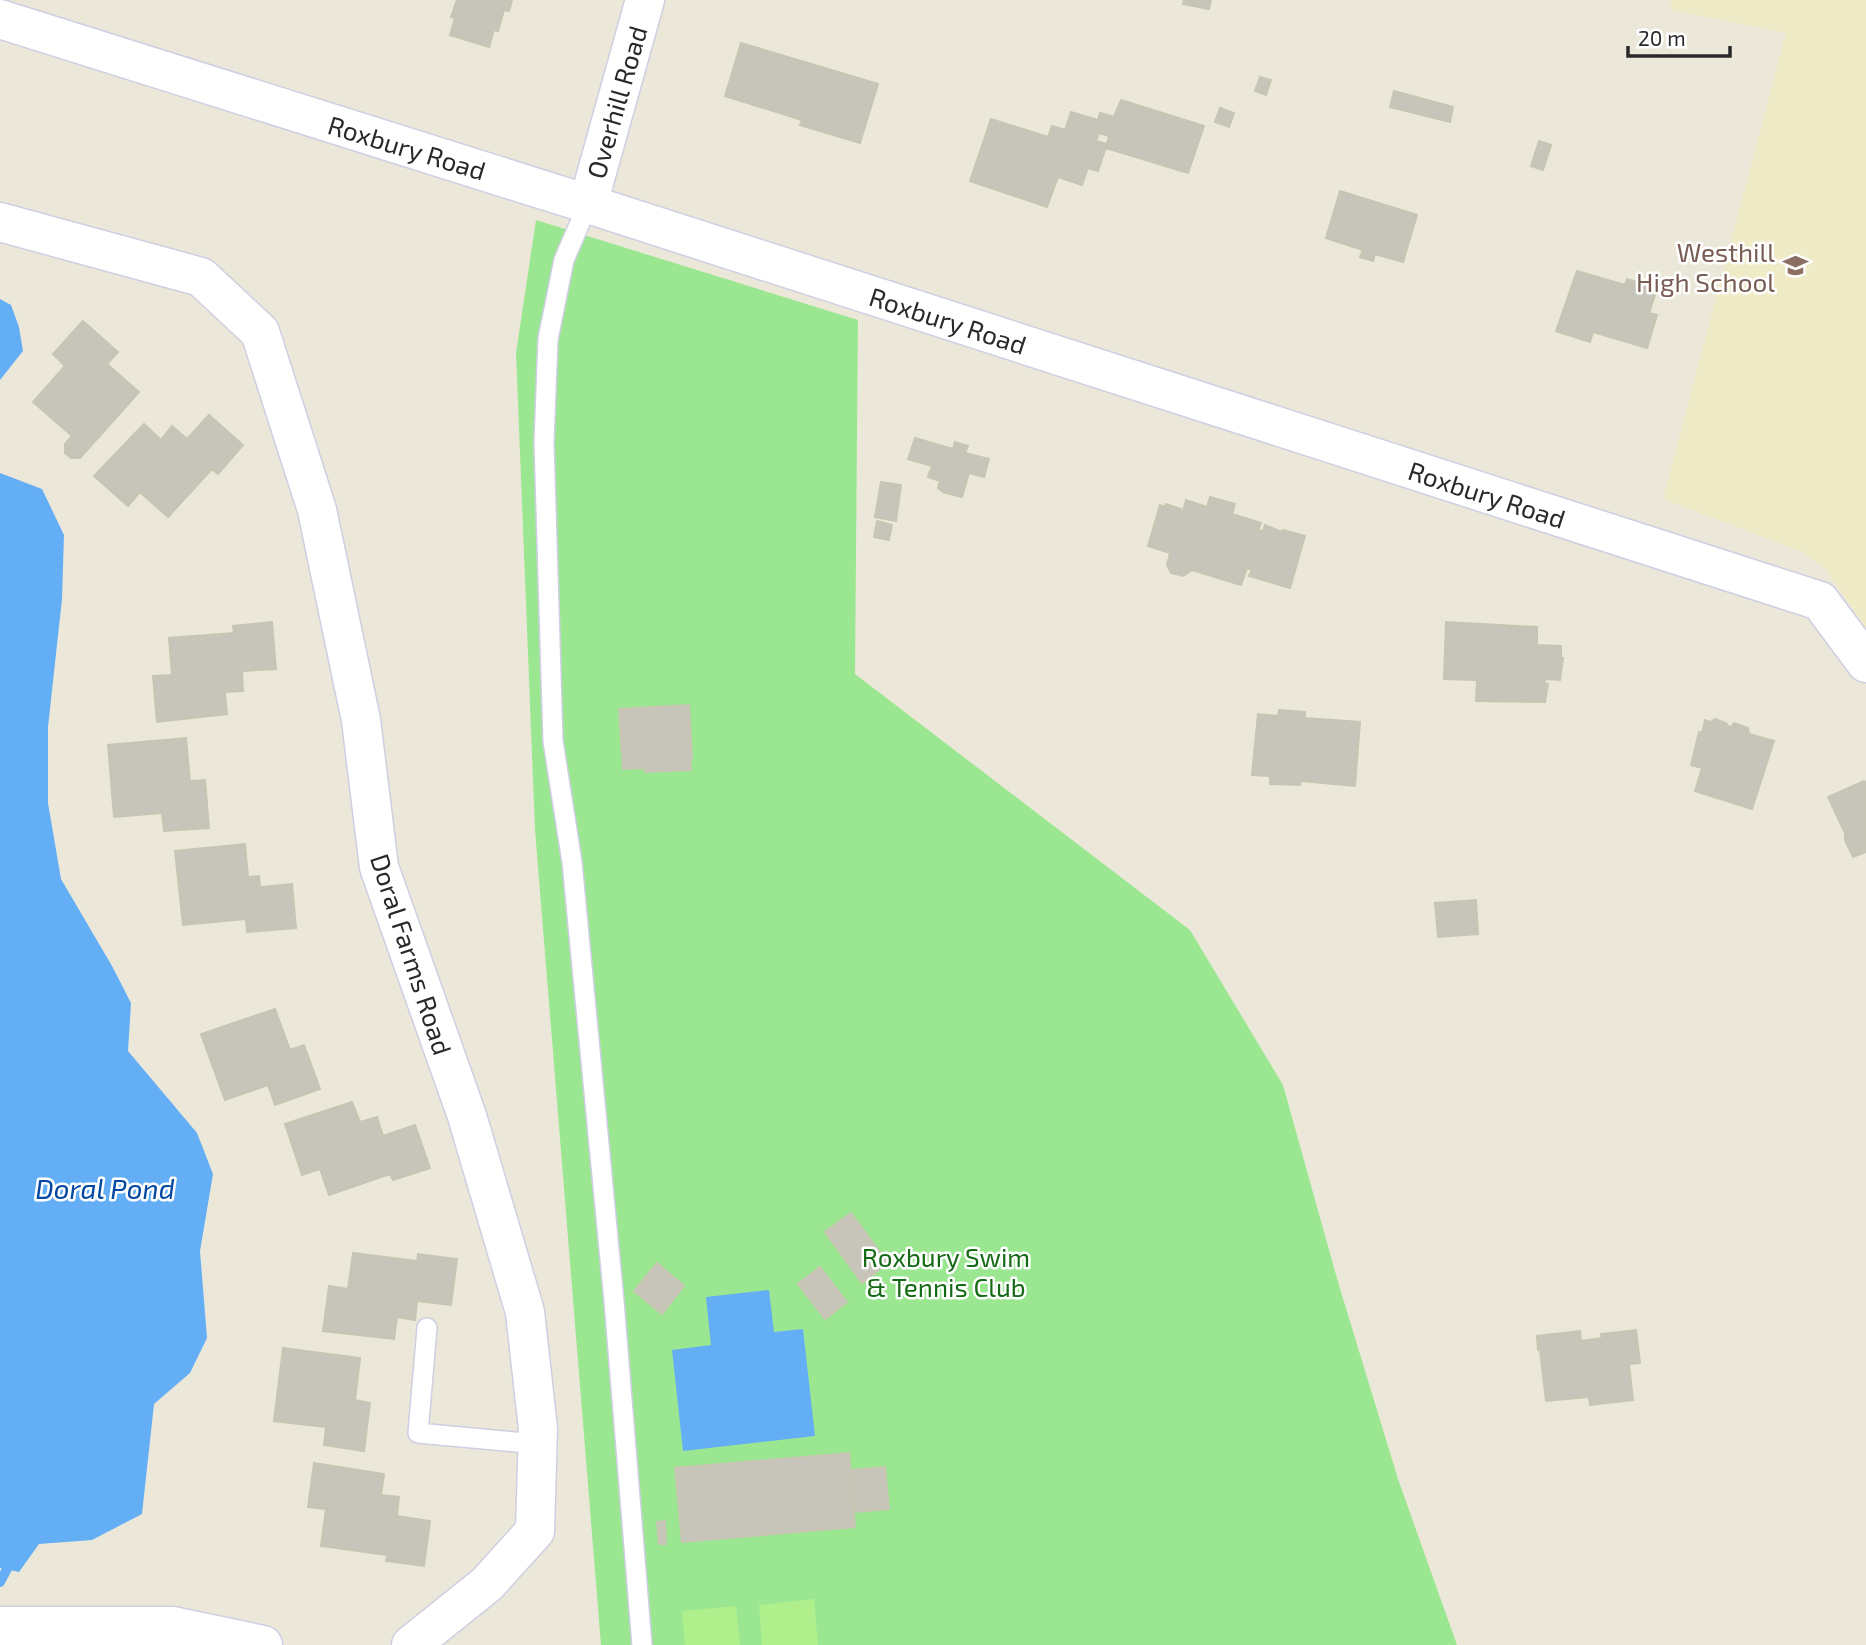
<svg xmlns="http://www.w3.org/2000/svg" width="1866" height="1645" font-family="'Exo 2',sans-serif">
<style>
.education{fill:#efebc7}
.green{fill:#9be791}
.pitch{fill:#afef8c}
.water{fill:#64aef6}
.lines{fill:none;stroke-linecap:round;stroke-linejoin:round}
.stream{stroke:#64aef6;stroke-width:10}
.building{fill:#c7c5b9;stroke:#c7c5b3;stroke-width:2}
.service-casing{stroke:#cfcee3;stroke-width:22}
.minor-casing{stroke:#cfcee3;stroke-width:41}
.tertiary-casing{stroke:#cfcee3;stroke-width:41}
.service{stroke:#fff;stroke-width:19}
.minor{stroke:#fff;stroke-width:38}
.tertiary{stroke:#fff;stroke-width:38}
.labels{text-anchor:middle;dominant-baseline:central;stroke-width:5;stroke-linejoin:round;paint-order:stroke}
.street-label{font-size:26px;fill:#292929;stroke:#fff}
.education-label{font-size:26px;fill:#785e54;stroke:#fff;text-anchor:end}
.park-label{font-size:26px;fill:#156a16;stroke:#fff}
.water-label{font-size:28px;font-style:italic;fill:#0448a1;stroke:#fff}
</style>
<rect width="100%" height="100%" fill="#ece8d9"/>
<path class="education" d="M1672,0h194v627l-41,-58 -22,-17 -140,-53 123,-466 -116,-23z"/>
<path class="green" d="M536,220l322,100 -3,354 335,256 93,155 55,197 60,197 59,166h-856l-66,-815 -19,-477z"/>
<path class="pitch" d="M814,1599l4,46h-56l-3,-40z
M736,1606l4,39h-55l-3,-34z"/>
<path class="water" d="M0,299l11,6 8,22 4,24 -23,29z
M0,473l42,16 22,46 -2,64 -14,128v76l13,76 51,87 19,37 -3,48 69,82 16,41 -13,77 7,87 -17,35 -36,31 -12,110 -50,26 -53,4 -20,28 -19,-4z
M769,1290l5,42 29,-3 12,107 -132,15 -11,-101 39,-5 -5,-48z"/>
<g class="lines">
<path class="stream" d="M0,1582l7,-13"/>
</g>
<path class="building" d="M457,0h55l-3,11 -5,-1 -6,21 -4,-1 -5,17 -39,-12 5,-17 -4,-1z
M1184,0h27l-2,9 -26,-5z
M741,43l137,41 -18,59 -60,-18 2,-5 -77,-24z
M1260,77l11,3 -5,15 -11,-4z
M1394,91l59,16 -3,15 -60,-15z
M1121,100l83,26 -16,47 -82,-25 3,-12 -10,-3 -3,8 11,3 -9,27 -10,-3 -6,17 -24,-8 -11,30 -77,-26 21,-62 57,18 4,-11 13,4 6,-18 27,8 2,-7 14,4z
M1220,108l14,5 -5,14 -14,-5z
M1539,141l12,4 -8,25 -12,-4z
M1340,191l77,24 -14,47 -28,-8 -2,7 -13,-4 3,-7 -37,-12z
M1577,271l48,14 2,-6 30,10 -8,24 8,2 -10,33 -54,-16 -3,10 -34,-11z
M83,321l35,31 -11,12 32,28 -59,66h-9l-6,-5v-9l7,-8 -39,-34 32,-36 -12,-12z
M209,415l34,30 -25,29 -6,-5 -44,48 -28,-25 -12,14 -34,-30 50,-52 17,16 11,-14 15,13z
M915,438l38,11 2,-7 13,4 -3,7 24,6 -5,18 -15,-4 -7,24 -19,-5 -5,-4 2,-7 -12,-4 4,-11 -24,-7z
M881,482l20,3 -5,36 -21,-4z
M1210,497l25,7 -3,10 29,9 -3,7 5,1 2,-6 17,7 1,-2 22,6 -15,52 -41,-12 3,-6 -5,-2 -6,17 -49,-15 -9,6 -12,-3 -4,-8 3,-12 -22,-7 12,-41 5,2 1,-3 15,5 -1,2 3,1 3,-12 21,7z
M877,521l15,4 -3,15 -15,-3z
M272,622l4,47 -34,2 1,20 -18,1 2,22 -70,8 -4,-46 19,-1 -3,-37 65,-5 -1,-7z
M1446,622l91,5v18l24,1v12h2l-3,22 -15,-1v5h3l-3,18 -69,-1 1,-21 -33,-1z
M689,705l3,54h-2l1,11 -46,2v-4l-22,1 -4,-60z
M1279,710l26,2v6l55,4 -5,64 -54,-5 -1,4 -30,-1v-8l-18,-1 6,-61 20,2z
M1715,719l11,4 4,5 4,-5 14,5 1,6 25,7 -22,68 -57,-18 7,-23 -11,-3 8,-33 3,1 3,-13 5,2z
M186,738l4,43 15,-1 4,48 -45,3 -2,-18 -48,4 -6,-72z
M1864,781l2,1v70l-13,5 -8,-17v-7l-17,-36z
M245,844l3,33 11,-1 1,11 32,-3 4,44 -49,4 -1,-13 -63,6 -8,-74z
M1476,900l2,34 -40,3 -3,-34z
M275,1009l15,41 14,-5 16,44 -45,16 -7,-20 -43,15 -24,-66z
M352,1102l8,20 17,-5 6,19 32,-11 15,43 -37,12 -3,-6 -61,21 -9,-26 -18,6 -17,-51z
M851,1213l37,50 -26,20 -37,-51z
M353,1253l64,8 1,-7 39,5 -6,46 -34,-4 -2,19 -18,-3 -3,22 -71,-8 6,-45 19,3z
M657,1263l27,23 -22,28 -28,-23z
M820,1267l27,35 -22,17 -27,-35z
M1636,1330l4,33 -11,1 4,36 -43,5 -1,-8 -43,4 -6,-51h-2l-1,-14 43,-5 1,10 21,-3 -1,-4z
M283,1348l77,10 -5,42 15,3 -6,48 -40,-6 2,-18 -52,-6z
M849,1453l6,74 -173,15 -7,-74z
M314,1463l70,11 -3,21 18,2 -2,19 33,5 -6,45 -38,-5 1,-6 -66,-9 5,-37 -18,-2z
M885,1467l4,42 -34,3 -4,-42z
M665,1521l1,23h-7l-2,-22z"/>
<g class="lines">
<defs>
<path id="service" d="M588,204l-24,56 -16,79 -4,103 9,299 19,121 42,439 28,344
M427,1328l-9,105 119,11"/>
<path id="minor" d="M588,204l57,-204
M0,222l201,55 59,55 57,178 44,210 18,147 88,249 58,196 13,117 -3,102 -48,53 -76,61
M0,1626h173l90,19"/>
<path id="tertiary" d="M0,19l588,185 1232,397 46,62"/>
</defs>
<use href="#service" class="service-casing"/>
<use href="#minor" class="minor-casing"/>
<use href="#tertiary" class="tertiary-casing"/>
<use href="#service" class="service"/>
<use href="#minor" class="minor"/>
<use href="#tertiary" class="tertiary"/>
</g>
<defs>
<symbol id="school-bare" viewBox="-9 -9 18 18"><path d="M0-5L7-2L0 1L-7-2ZM-4 1L0 2.5L4 1V4Q0 6-4 4Z" fill="#8d6e63" stroke="#fff" stroke-width="2.5" paint-order="stroke"/></symbol>
</defs>
<g fill-rule="evenodd">
<use href="#school-bare" x="1778" y="248" width="35" height="35"/>
</g>
<g class="labels">
<g class="street-label">
<text transform="translate(616 102) rotate(-74)">Overhill Road</text>
<text transform="translate(407 147) rotate(17)">Roxbury Road</text>
<text transform="translate(948 320) rotate(18)">Roxbury Road</text>
<text transform="translate(1487 494) rotate(18)">Roxbury Road</text>
<text transform="translate(412 954) rotate(72)">Doral Farms Road</text>
</g>
<g class="education-label">
<text x="1775" y="251">Westhill<tspan x="1775" dy="30">High School</tspan></text>
</g>
<g class="park-label">
<text x="946" y="1256">Roxbury Swim<tspan x="946" dy="30">&amp; Tennis Club</tspan></text>
</g>
<g class="water-label">
<text x="105" y="1188">Doral Pond</text>
</g>
</g>
<path d="M1628 46v10h102v-10" fill="none" stroke="#292929" stroke-width="3.5"/>
<text x="1638" y="46" font-size="21" fill="#292929" stroke="#ffffff" stroke-width="5" paint-order="stroke">20 m</text>
</svg>
